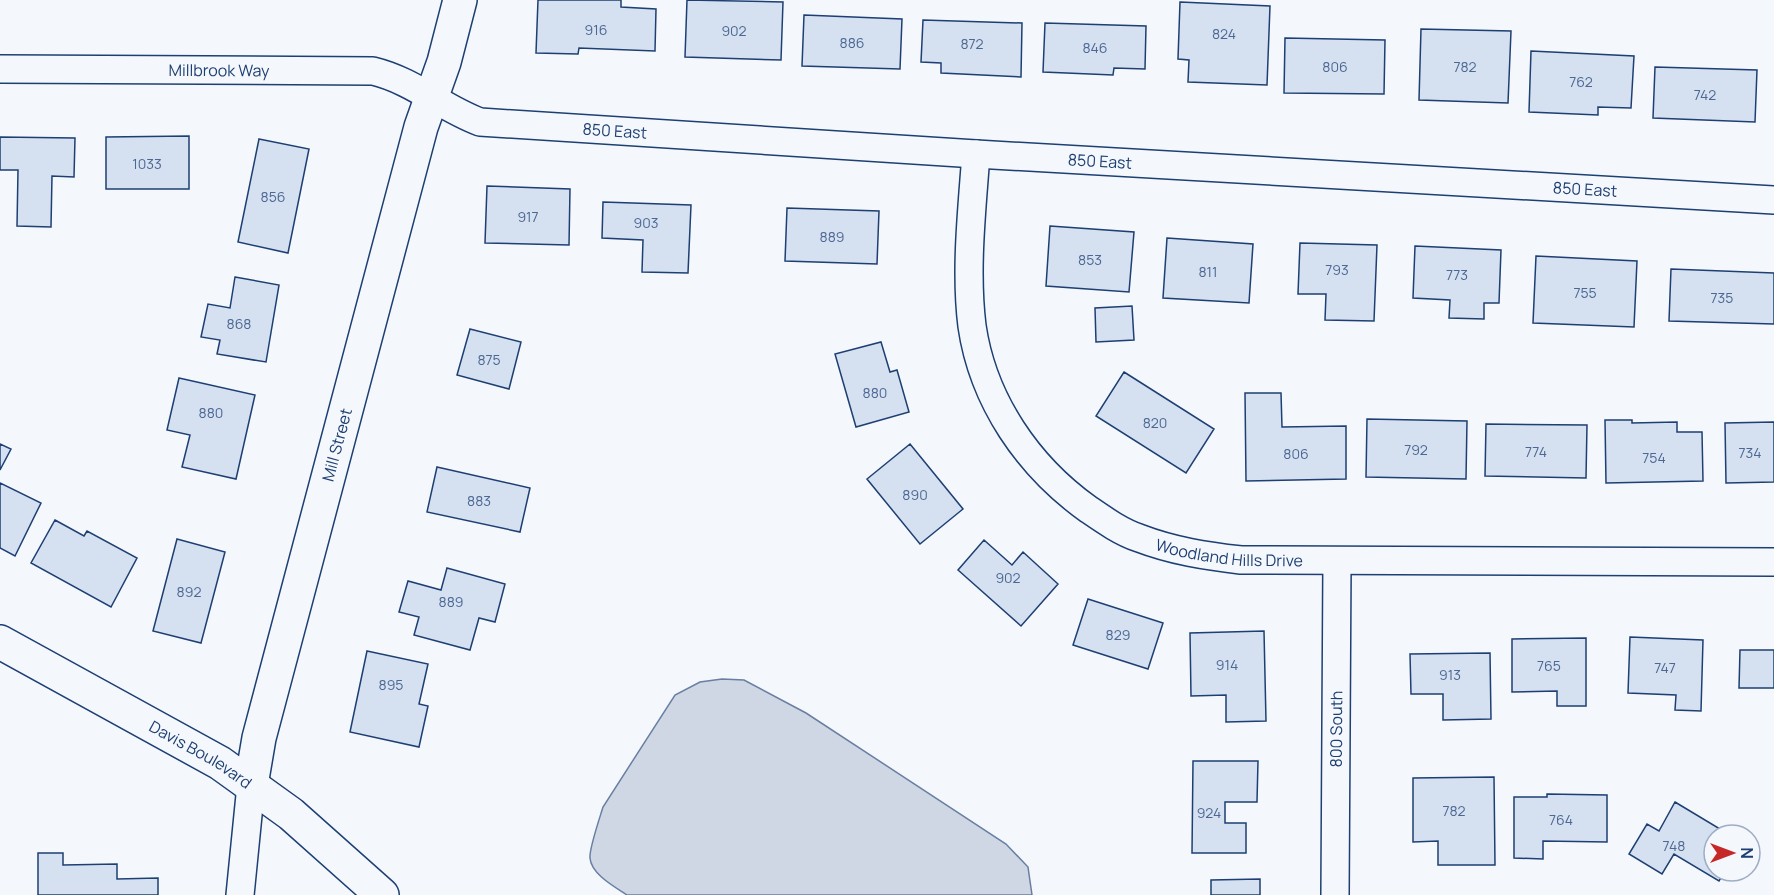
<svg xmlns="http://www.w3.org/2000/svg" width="1774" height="895" font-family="Manrope,sans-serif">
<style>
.water{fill:#cfd7e4;stroke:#687fa3;stroke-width:1.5}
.building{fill:#d5e0f0;stroke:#1d3f73;stroke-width:1.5}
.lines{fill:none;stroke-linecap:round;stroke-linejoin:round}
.street-casing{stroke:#1d3f73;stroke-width:30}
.secondary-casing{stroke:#1d3f73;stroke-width:36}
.street{stroke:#f4f7fb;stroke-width:27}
.secondary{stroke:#f4f7fb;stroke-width:33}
.labels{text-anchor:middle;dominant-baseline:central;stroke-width:4.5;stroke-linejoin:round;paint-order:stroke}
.number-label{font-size:14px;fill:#4b6792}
.street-label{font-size:16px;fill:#1d3f73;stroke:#f4f7fb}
</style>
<rect width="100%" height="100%" fill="#f4f7fb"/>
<path class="water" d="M722,679l22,1 62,33 200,131 22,23 4,28h-405c-12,-8 -36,-21 -37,-37 -1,-9 10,-41 13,-51l72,-112 25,-13z"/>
<path class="building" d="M538,0h83v7l35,2 -1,42 -76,-3 -1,6 -42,-1z
M687,0l96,2 -2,58 -96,-3z
M1180,2l90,4 -3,79 -79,-3 1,-22 -11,-1z
M804,15l98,4 -2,50 -98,-3z
M923,20l99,3 -1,54 -80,-4v-10l-20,-1z
M1045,23l101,3 -1,43 -31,-1 -1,7 -70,-3z
M1421,29l90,2 -3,72 -89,-3z
M1285,38l100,2 -1,54 -100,-1z
M1531,51l103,5 -3,52 -33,-1v8l-69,-3z
M1655,67l102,3 -2,52 -102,-4z
M189,136v53h-83v-52z
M0,137l75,1 -1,39 -22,-1 -1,51 -34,-1 1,-56h-18z
M259,139l50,10 -21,104 -50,-11z
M487,186l83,3 -1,56 -84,-2z
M603,202l88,3 -3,68 -46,-1 1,-32 -41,-2z
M787,208l92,3 -2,53 -92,-3z
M1050,226l84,6 -5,60 -83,-6z
M1167,238l86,6 -4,59 -86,-5z
M1300,243l77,2 -3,76 -49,-1 1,-26h-28z
M1415,246l86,4 -2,53h-15v16l-35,-1 1,-18 -37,-2z
M1536,256l101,5 -3,66 -101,-4z
M1671,269l103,4v51l-105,-3z
M235,277l44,8 -13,77 -49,-8 3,-14 -19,-3 7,-33 22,4z
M1132,306l2,34 -38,2 -1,-34z
M470,329l51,13 -12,47 -52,-14z
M881,342l9,30 7,-2 12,42 -53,15 -21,-73z
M1124,372l90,57 -28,44 -90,-57z
M179,378l76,17 -19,84 -54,-12 8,-32 -23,-5z
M1245,393h36l1,34 64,-1v53l-100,2z
M1367,419l100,2 -1,58 -100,-2z
M1605,420h27v3l45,-1v10h25l1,49 -97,2z
M1774,422v60l-48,1 -1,-60z
M1486,424l101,1 -1,53 -101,-2z
M0,444l11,5 -11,21z
M910,444l53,65 -43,35 -53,-65z
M437,467l93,21 -10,44 -93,-20z
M0,483l41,20 -26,53 -15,-8z
M55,520l29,16 3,-5 50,27 -26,49 -80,-44z
M177,539l48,13 -24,91 -48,-12z
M984,540l28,25 11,-13 35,32 -37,42 -63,-56z
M447,568l58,16 -10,38 -16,-4 -9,32 -56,-15 5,-18 -20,-5 9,-31 33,9z
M1088,599l75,24 -15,46 -75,-24z
M1264,631l2,90 -40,1v-27l-35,1 -1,-63z
M1630,637l73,3 -2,71 -26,-1 1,-15 -48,-2z
M1586,638v68h-29v-15l-45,1v-53z
M1740,650h34v38h-35z
M367,651l61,13 -9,40 9,2 -9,41 -69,-15z
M1490,653l1,66 -48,1v-26h-32l-1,-40z
M1193,761h65l-1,41h-32v21h21v30h-54z
M1494,777l1,88h-57v-24l-25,1v-64z
M1547,794l60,1v47l-64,-1v18l-29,-1v-61h33z
M1675,802l55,33h-16v36h11l-6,10 -45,-27 -12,20 -33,-20 18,-30 12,7z
M38,853h25v12l54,-1v15l41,-1v17h-120z
M1260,879v16h-49v-15z"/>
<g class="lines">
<defs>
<g id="street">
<path id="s1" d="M0,69l373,2c41,10 69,37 107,51l496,32 798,46"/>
<path id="s2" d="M976,154c-4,55 -11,116 -4,172 11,75 56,140 116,183 16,11 33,23 51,29 34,13 67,18 102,22l533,2"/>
<path d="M240,895l11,-110"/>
<path id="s3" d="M1335,895l2,-334"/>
</g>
<g id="secondary">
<path id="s4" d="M0,642l220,121 71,51 91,81"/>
<path id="s5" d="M251,785l8,-47 162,-611 23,-65 16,-62"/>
</g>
</defs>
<use href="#street" class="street-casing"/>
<use href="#secondary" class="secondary-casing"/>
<use href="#street" class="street"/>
<use href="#secondary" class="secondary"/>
</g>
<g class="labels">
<g class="number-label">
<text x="596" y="29">916</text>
<text x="734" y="30">902</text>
<text x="1224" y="33">824</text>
<text x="852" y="42">886</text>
<text x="972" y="43">872</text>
<text x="1095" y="47">846</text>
<text x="1335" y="66">806</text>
<text x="1465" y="66">782</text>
<text x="1581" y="81">762</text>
<text x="1705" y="94">742</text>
<text x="147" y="163">1033</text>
<text x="273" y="196">856</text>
<text x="528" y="216">917</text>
<text x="646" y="222">903</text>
<text x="832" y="236">889</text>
<text x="1090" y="259">853</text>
<text x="1337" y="269">793</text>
<text x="1208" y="271">811</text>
<text x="1457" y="274">773</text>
<text x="1585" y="292">755</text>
<text x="1722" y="297">735</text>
<text x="239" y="323">868</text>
<text x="489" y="359">875</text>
<text x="875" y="392">880</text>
<text x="211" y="412">880</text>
<text x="1155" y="422">820</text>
<text x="1416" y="449">792</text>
<text x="1536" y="451">774</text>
<text x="1750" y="452">734</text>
<text x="1296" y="453">806</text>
<text x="1654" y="457">754</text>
<text x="915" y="494">890</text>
<text x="479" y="500">883</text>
<text x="1008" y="577">902</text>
<text x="189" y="591">892</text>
<text x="451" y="601">889</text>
<text x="1118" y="634">829</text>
<text x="1227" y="664">914</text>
<text x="1549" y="665">765</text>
<text x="1665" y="667">747</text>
<text x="1450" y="674">913</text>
<text x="391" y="684">895</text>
<text x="1454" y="810">782</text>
<text x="1209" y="812">924</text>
<text x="1561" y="819">764</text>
<text x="1674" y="845">748</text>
</g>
<g class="street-label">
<text stroke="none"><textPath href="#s1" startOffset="219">Millbrook Way</textPath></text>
<text stroke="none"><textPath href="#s1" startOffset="627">850 East</textPath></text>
<text stroke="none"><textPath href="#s1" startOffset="1113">850 East</textPath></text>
<text stroke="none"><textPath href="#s1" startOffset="1599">850 East</textPath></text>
<text stroke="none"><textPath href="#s5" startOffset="351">Mill Street</textPath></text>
<text stroke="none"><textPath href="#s2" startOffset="546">Woodland Hills Drive</textPath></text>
<text stroke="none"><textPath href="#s3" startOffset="166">800 South</textPath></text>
<text stroke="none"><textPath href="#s4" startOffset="230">Davis Boulevard</textPath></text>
</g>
</g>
<g transform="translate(1732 853) rotate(90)"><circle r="28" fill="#f4f7fb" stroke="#9eadc5" stroke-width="1.5"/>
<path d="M0-4.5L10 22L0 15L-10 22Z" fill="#c62828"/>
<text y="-9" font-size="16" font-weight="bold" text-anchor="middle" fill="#1d3f73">N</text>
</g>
</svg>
